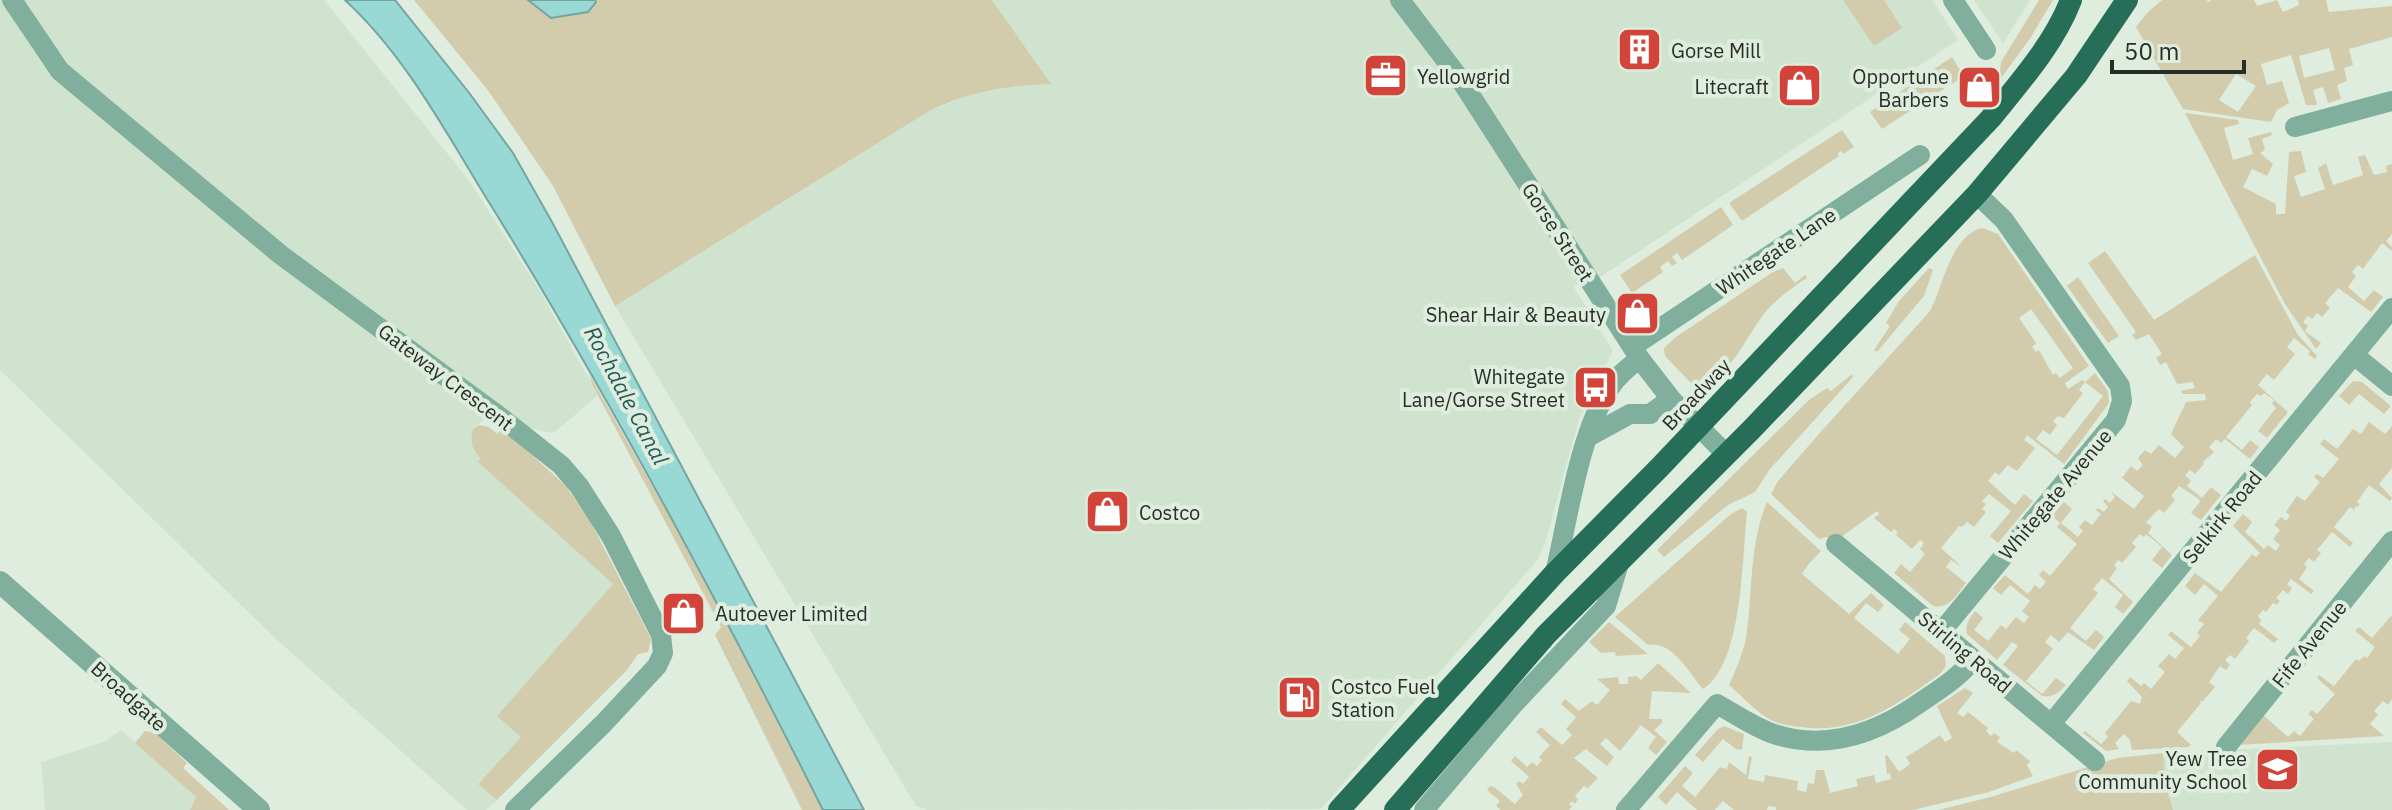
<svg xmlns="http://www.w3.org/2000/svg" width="2392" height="810" font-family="'IBM Plex Sans',sans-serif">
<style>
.built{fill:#cfe3cf}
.green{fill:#d2ccad;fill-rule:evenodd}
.water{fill:#98d8d5;stroke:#76a5a1;stroke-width:2}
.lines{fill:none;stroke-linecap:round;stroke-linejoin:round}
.minor{stroke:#80af9d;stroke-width:20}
.tertiary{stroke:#80af9d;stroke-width:22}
.trunk{stroke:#276e58;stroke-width:22}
.labels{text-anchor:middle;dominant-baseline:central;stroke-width:8;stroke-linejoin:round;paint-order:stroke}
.poi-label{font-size:20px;fill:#282d28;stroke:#deedde;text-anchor:start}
.street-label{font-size:20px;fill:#282d28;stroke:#deedde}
.water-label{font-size:22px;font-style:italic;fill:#235a58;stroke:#deedde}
</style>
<rect width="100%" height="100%" fill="#deedde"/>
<path class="built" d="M0,0h324l146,182 70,109 58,104 -44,38 -69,-14 -12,10 8,29 -2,4 134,122 -115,132 23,21 -43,46 19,17 -11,10h-19l-192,-172 -275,-268z
M992,0h940l26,40 -358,237 -27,9 40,65 -34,68 -33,121 -8,19 -217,250 -393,1 -12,-4 -301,-500 316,-196 40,-16 42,-9 37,-2z
M1974,0h56l-27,43z
M121,730l75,67 -6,13h-145l-4,-48 63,-20z
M2392,742v68h-219l-7,-24 -3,-33z"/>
<path class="green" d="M414,0h578l59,84c-43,1 -82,8 -120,26l-316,196 -62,-120 -66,-97z
M1843,0h41l18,28 -28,18z
M2039,0h14l-22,37 -32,44 2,-19z
M2162,0h44l3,2 2,-2h43l3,6 20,-6 6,12 16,-7 -1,-5h28l3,12 63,-6v31l-43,12 4,16 -9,3 3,13 -10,4 4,14 -13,4 -5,-16 -10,3 4,15h-11l-15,-50 -30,9 6,21 15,-4 7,22 -12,7 -6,12 -88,-13 -47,-82 12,-15zM2329,48l6,22 -31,8 -5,-22zM2236,74l20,12 -18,26 -19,-12z
M1952,57l12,19 -82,53 -12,-17z
M2185,113l53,7 1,4 -15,4 9,32 20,-6 -5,-16 23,-6 1,3 -10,4 3,11 -5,3 13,11 -6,12 -15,-7 -9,18 33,17v10h9l4,-62 12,-1 5,21 -12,4 7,21 24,-8 -7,-21 8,-5 7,22 30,-10 -5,-18 7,-2 9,20 13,-3 -1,-6 6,-2v70l-6,7 6,6v4l-10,-8 -19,26 -5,-4 -6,7 4,4 -8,11 16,14 10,-11 9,7 -12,15 -33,-24 -13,15 5,5 -8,9 -5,-4 -5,6 -4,-3 -5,6 5,4 -3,5 16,12 -5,6 -31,-45z
M1842,130l12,17 -11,7 -2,-3 -3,2 1,3 -97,65 -13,-18z
M1721,207l12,18 -51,35 -5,-7 -5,4 5,6 -5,3 -4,-5 -8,6 3,5 -31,21 -12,-18z
M1982,228l16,6 91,132 -24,17 3,6 14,-9 3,2 10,-9 13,18 1,12 -45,61 -37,-29 -3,5 11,8 -18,23 -9,-6 -9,10 -4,-3 -7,9 27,24 9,-11 9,7 -35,42 -8,-7 21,-25 -22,-17 -7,7 4,3 -4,5 4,3 -12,15 -7,-5 -5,5 -3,-1 -18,22 21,19 -11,-7 -5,7 20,16c-10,12 -16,26 -33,23l-39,-33 7,-9 9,8 15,-18 -5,-5 4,-6 -4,-3 -8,9 -16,-14 2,-3 -4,-3 -3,3 -17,-14 5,-4 -2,-3 -40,29 -11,-3 -7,2 -48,-45 7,-13 40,-46 112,-124c13,-24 21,-76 52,-83zM2031,309l42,59 -13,10 -4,-5 -3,2 -14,-25 -3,2 -4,-5 4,-4 -17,-25zM2085,382l18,14 -46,59 -21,-16 7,-9 7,5 7,-10 -4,-4 5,-5 6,2 19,-25 -4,-3z
M2105,251l49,69 101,-65 43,80 19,21 -2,3 -7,-5 2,-3 -16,-13 -7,9 8,7 -21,26 -7,-6 -9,11 30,27 -21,26 -9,-7 18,-23 -4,-4 2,-4 -10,-7 -3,3 -4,-2 -7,8 2,3 -26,32 16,13 8,-10 9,7 -9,12 -25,-20 -4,4 -5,-4 -7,8 5,5 -11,10 1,2 -9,10 -5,-4 -5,5 6,6 -4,5 15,12 9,-11 10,8 -20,25 -10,-7 9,-11 -1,-3 -20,-13 -8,10 4,4 -11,13 -5,-4 -13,13 6,5 -4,6 24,22 -10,13 -10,-8 10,-13 -16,-13 -2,3 -4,-3 -8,9 4,4 -14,16 -4,-3 -4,5 3,3 -8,11 24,23 -10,12 -8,-7 8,-12 -21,-17 -9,11 5,4 -28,35 16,13 10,-11 8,7 -10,13 -26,-18 -9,10 -8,-7 -6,7 8,7 -27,32 16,13 14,-16 10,7c-8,8 -13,13 -24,11l-39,-31 15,-19 -6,-4 -15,18 -30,-26c-2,-10 2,-15 8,-23l8,7 -9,12 14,11 13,-16 5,4 10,-12 8,6 5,-6 -7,-6 8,-10 -20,-16 -9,10 -8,-7 12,-13 23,19 7,-9 5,4 6,-7 -7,-7 4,-5 7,6 27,-32 -20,-17 3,-4 -8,-7 12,-14 8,7 -11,14 17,14 5,-6 -4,-4 6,-7 7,5 9,-11 -5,-4 2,-2 6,4 4,-5 -5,-6 2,-2 5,4 5,-6 -5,-6 24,18 10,-13 -22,-18 9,-12 6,5 6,-6 -5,-7 7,-8 6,4 8,-9 16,13 9,-11 -13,-13 15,-32 20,-2 -1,-6h-22l-2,-3 14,-3 -2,-6 -16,2 -11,-22 -6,3 -4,-7 6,-4 -13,-20 -13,6 -4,-5 4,-3 -48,-69z
M1783,268l12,15 10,-8 2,3c-14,9 -29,20 -40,32 -19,22 -38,71 -67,76l-9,-3 -26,-27 -1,-8 12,-11 97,-65z
M1929,268l4,2 -9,26 -47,56 -3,-2 16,-24 -4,-3 13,-22z
M2078,277l41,59 -11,7 -41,-57z
M589,374l133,235 101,201h-21l-87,-175 6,-8 -129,-243z
M1852,374l1,3 -83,92 -15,23 -27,13 -64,52 -7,-7 152,-150 18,-12 4,3z
M2353,381l9,1 29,24 -7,8 -25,-20 -10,11 -10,-9z
M2369,422l16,12 7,-8v42l-13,16 13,14 -2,3 -21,-16 -12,17 3,3 -6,3 1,3 -5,-4 -16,20 19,16 -3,4 -18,-15 -15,18 4,3 -7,9 -5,-4 -5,6 3,3 -8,12 15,12 -3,3 -20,-15 -4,5 5,4 -4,6 -5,-4 -7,8 4,3 -3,4 -4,-2 -7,9 -3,-2 -5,6 3,4 -2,4 19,15 -4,4 -20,-15 -8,10 3,3 -14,18 -5,-4 -5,5 5,5 -4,5 -6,-4 -11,16 6,5 -12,14h-3l1,2 -24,29 14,13 -3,2 -56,3 -2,-10 -6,-6 -9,9 4,6 -13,2 -23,-18 2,-2 16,13 7,-7 -3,-4 26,-32 9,3 2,-7 -15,-16 3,-4 11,9 3,-3 7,6 14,-17 -7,-6 11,-12 6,5 9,-11 -16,-13 3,-4 20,16 9,-11 -3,-3 7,-9 -6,-4 20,-24 -14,-12 -9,11 -10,-9 10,-13 26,19 31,-38 4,3 4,-4 -27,-27 10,-12 9,8 -7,10 19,17 4,-4 8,6 4,-6 -7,-6 7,-9 -6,-5 7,-8 5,4 4,-5 -4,-4 10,-15 1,-1 8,5 15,-19 -6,-5 3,-3 6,4 16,-19 -19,-15 4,-5 13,10 16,-20 8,5z
M479,425l10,2 8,7 5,-6 63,57 25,36 61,118 -3,13 -10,2 -11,16 -130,130 -19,-16 43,-47 -24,-21 116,-132 -135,-122 3,-4c-10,-8 -11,-18 -8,-29z
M1767,502l54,49 -13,14 -6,9 47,40 22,-21 13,12 -6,7 -12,-9 -12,15 44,36 12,-15 -11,-9 6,-8 40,34 1,10 -6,8c-43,30 -83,61 -139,53 -11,-1 -25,-3 -35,-10 -13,-8 -25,-22 -37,-32 7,-16 14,-31 17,-47 7,-45 3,-94 21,-136z
M1742,508l5,4c-5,45 -4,152 -44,177 -14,-16 -31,-49 -55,-44l-33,-28 116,-103z
M2391,616l1,1v82l-4,6 -5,-4 -9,10 4,4 -8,9 14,12 -145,9 24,-30 25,22 6,-6 6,5 14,-17 -6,-5 4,-4 5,4 18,-20 -18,-16 2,-3 15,11 22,-27 3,2 5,-5 3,2 8,-11 -20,-16 4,-4 13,11z
M1609,622l39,32 -32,2 -1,-4 -14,1 -12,-11z
M1658,663l33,30 -39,-2 -3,28h13v4l-8,7 13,12 -11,13 -8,-7 8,-11 -15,-12 -21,26 -14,-13 -6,6 14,13 -7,9 -21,-17 -12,9 24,20 -10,10 -4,-2 -9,10 3,3 -3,5 -3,-3 -3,3 3,3 -3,3h-68l-5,-4 4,-5 -13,-11 3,-4 4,1 21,17 8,-9 -7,-11 3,-3 4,3 6,-7 -18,-16 4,-5 12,11 5,-5 5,4 5,-6 -3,-3 11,-12 -14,-13 5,-5 21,18 10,-10 -6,-6 10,-12 -15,-13 4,-5 14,12 13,-10 5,4 13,-15 -13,-11 21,-2 1,7h9v-7l8,-1 5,4z
M1965,688l8,5 -16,20 6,4 5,-5 20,16 -2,3 5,5 3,-3 6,4 -3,5 17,11 2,-3 14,11 -3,4 6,11 -44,16 -76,18h-137v-3l-8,-1 -1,4h-33l-11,-9 -8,9h-18l-20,-18 -11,13 -8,-8 27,-31 8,7 -11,13 13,11 25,-30 7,2 2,-7 17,13 3,-19 3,1 -4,22 16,3 1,-7 33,6 -1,9 9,2 2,-9 6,1 2,-14h8l6,23 28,-7 -2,-7 18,-4 2,8 15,-4 -1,-6 -3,1 -2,-18 2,-1 12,17 11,-8 -4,-7c13,-8 21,-13 34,-22l5,7 7,-4 -15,-32z
M1724,726l20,8 -2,16 -6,-1 -13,-10 -20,23 -8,-7 23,-26z
M145,731l10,2 32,30 -4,5 46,42h-39l6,-13 -61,-54z
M2163,753l3,33 7,24h-235l53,-13 126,-39z"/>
<path class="water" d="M345,0h50l75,94 43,59 39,69 312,588h-41c-102,-203 -209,-405 -328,-598 -46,-73 -86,-153 -150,-212z
M528,0h67l1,2 -8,10 -37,6z"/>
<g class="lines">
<path class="minor" d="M12,0l48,71 221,184 222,164 58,46 18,21 32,50 50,99 2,18 -6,13 -54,58 -88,86
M1400,0l60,79 180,280 31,40 55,55
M1953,0l33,50
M2295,127l97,-26
M1632,347l288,-192
M2354,355l38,31
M1588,437l42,-23h20l21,-15
M1836,544l259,217
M1555,573c13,-54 24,-138 54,-184 8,-13 19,-22 31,-30
M1941,632l175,-212 6,-19 -2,-15 -116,-166 -27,-26
M2051,724l341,-416
M2226,747l166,-206
M1424,810l88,-104 94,-100 13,-43
M1626,810l91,-106c18,10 35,22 54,29 54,19 105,1 150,-31 19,-13 37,-24 52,-42"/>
<path class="tertiary" d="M0,582l259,228"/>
<path class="trunk" d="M1339,810l216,-237 105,-106 331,-349c29,-36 63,-74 80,-118
M1395,810l151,-175 205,-205 226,-236 99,-118 51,-76"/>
</g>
<defs>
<symbol id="building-square" viewBox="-11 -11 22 22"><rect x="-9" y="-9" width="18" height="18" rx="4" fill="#d2443a" stroke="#deedde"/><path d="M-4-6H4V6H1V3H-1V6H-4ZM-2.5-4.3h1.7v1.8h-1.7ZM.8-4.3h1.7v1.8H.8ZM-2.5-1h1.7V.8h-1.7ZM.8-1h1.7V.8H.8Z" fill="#fff"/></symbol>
<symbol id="office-square" viewBox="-11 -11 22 22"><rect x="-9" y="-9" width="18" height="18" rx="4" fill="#d2443a" stroke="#deedde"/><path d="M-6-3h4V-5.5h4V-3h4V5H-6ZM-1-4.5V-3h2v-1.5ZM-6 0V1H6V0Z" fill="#fff"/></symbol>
<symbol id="shop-square" viewBox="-11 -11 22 22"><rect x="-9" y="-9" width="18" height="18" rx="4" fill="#d2443a" stroke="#deedde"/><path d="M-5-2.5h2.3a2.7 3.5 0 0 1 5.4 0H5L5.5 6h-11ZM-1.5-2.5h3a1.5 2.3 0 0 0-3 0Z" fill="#fff"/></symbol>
<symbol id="bus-square" viewBox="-11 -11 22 22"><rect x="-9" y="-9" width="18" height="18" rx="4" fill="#d2443a" stroke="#deedde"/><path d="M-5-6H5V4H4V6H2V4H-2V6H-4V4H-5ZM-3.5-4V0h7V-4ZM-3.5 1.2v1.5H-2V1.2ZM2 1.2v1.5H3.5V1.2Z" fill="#fff"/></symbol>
<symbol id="fuel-square" viewBox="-11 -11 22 22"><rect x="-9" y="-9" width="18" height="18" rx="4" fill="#d2443a" stroke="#deedde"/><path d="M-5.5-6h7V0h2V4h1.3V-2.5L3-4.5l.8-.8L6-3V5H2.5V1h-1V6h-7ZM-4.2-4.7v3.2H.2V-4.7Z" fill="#fff"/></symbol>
<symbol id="school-square" viewBox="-11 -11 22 22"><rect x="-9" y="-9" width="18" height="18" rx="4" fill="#d2443a" stroke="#deedde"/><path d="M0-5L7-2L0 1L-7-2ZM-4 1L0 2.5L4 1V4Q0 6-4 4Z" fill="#fff"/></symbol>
</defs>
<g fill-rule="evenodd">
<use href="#building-square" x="1614" y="24" width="51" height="51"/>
<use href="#office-square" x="1360" y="50" width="51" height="51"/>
<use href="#shop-square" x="1774" y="60" width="51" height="51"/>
<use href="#shop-square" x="1954" y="62" width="51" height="51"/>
<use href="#shop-square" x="1612" y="288" width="51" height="51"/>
<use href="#bus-square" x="1570" y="362" width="51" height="51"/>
<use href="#shop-square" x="1082" y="486" width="51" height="51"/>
<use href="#shop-square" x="658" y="588" width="51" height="51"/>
<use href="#fuel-square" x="1274" y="672" width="51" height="51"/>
<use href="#school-square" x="2252" y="744" width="51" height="51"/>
</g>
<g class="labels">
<g class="poi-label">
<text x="1671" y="50">Gorse Mill</text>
<text x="1417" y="76">Yellowgrid</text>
<text x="1949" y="76" text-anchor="end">Opportune<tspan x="1949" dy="23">Barbers</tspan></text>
<text x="1769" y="86" text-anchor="end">Litecraft</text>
<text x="1606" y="314" text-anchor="end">Shear Hair &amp; Beauty</text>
<text x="1565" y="376" text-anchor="end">Whitegate<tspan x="1565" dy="23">Lane/Gorse Street</tspan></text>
<text x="1139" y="512">Costco</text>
<text x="715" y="613">Autoever Limited</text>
<text x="1331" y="686">Costco Fuel<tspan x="1331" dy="23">Station</tspan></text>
<text x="2247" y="758" text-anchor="end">Yew Tree<tspan x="2247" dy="23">Community School</tspan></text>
</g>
<g class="street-label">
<text transform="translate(1558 232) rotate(57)">Gorse Street</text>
<text transform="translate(1776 251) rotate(-34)">Whitegate Lane</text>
<text transform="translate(446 377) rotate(37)">Gateway Crescent</text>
<text transform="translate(1696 394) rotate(-47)">Broadway</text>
<text transform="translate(2055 494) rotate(-50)">Whitegate Avenue</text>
<text transform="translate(2222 517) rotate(-51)">Selkirk Road</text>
<text transform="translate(2309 644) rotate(-51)">Fife Avenue</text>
<text transform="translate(1965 652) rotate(40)">Stirling Road</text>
<text transform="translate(129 696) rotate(42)">Broadgate</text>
</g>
<g class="water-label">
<text transform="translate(627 395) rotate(62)">Rochdale Canal</text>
</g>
</g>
<path d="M2112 60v12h132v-12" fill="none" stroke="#282d28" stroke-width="4"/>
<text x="2124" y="60" font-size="24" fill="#282d28" stroke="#deedde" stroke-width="6" paint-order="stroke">50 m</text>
</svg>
